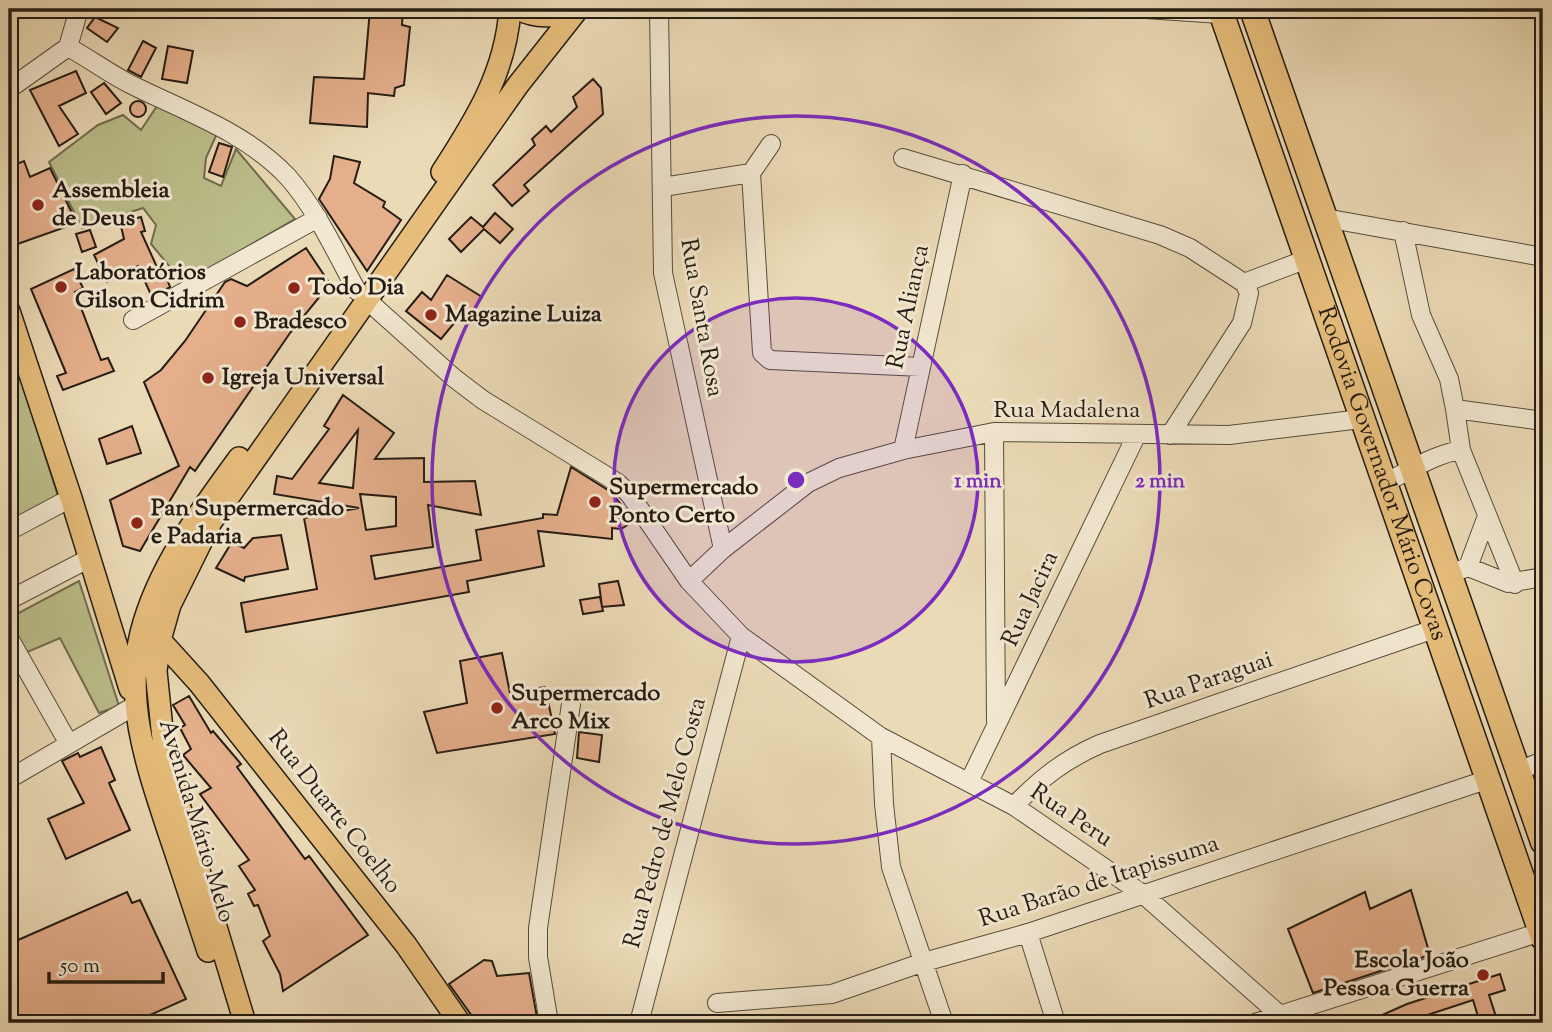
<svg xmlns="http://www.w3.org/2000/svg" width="1552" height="1032" font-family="'Sorts Mill Goudy',serif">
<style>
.green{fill:#bbbe8b;stroke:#706d4f;stroke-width:2}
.building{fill:#e5af8c;stroke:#251c13;stroke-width:2;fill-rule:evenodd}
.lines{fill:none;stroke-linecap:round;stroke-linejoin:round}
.minor-casing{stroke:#564c3c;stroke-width:20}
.major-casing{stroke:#251c13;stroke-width:24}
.highway-casing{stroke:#251c13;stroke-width:27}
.minor{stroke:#f2e7d0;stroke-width:18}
.major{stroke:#e6bd7b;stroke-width:21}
.highway{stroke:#e6bd7b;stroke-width:24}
.ring{fill:none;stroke:#7b2cbf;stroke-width:3.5}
.poi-dot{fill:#8f2418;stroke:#f2e7d0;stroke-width:2.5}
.labels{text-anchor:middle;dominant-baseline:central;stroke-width:6;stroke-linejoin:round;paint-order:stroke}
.poi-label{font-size:24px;font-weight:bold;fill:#251c13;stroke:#f2e7d0;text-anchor:start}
.street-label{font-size:24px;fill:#251c13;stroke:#f2e7d0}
.centre{fill:#7b2cbf;stroke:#f2e7d0;stroke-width:3.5}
.ring-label{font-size:21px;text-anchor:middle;font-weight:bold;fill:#7b2cbf;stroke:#f2e7d0;stroke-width:6;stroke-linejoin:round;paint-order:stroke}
</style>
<rect width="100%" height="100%" fill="#ebdab6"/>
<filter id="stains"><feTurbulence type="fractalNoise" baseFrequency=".00286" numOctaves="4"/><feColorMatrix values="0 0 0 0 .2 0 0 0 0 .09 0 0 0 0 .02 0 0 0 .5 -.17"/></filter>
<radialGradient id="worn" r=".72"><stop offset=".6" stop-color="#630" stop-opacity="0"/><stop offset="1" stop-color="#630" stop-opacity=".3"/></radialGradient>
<path class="green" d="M157,106l62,23 -13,29 -2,20 17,8 15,-37 59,70 -111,65 -33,-40 5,-19 -13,-17 -61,20 -33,-66 49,-37 25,-10 18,15z
M9,342l54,170 -54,28z
M79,581l40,125 -20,7 -39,-75 -35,15 -16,-27v-8z"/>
<path class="building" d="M370,9h33l-1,16 8,2 -6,58 -9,3 -1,8 -26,-3 -1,34 -57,-4 4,-46 50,2z
M95,17l23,11 -11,14 -20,-14z
M143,41l13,7 -15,29 -13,-7z
M168,46l25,5 -6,32 -25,-4z
M76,71l10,22 -27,13 19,28 -19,12 -29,-56z
M593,79l8,9 2,26 -79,71 5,6 -17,15 -19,-21 42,-40 -3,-6 14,-13 5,6 26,-25 -4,-10z
M104,83l17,20 -15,11 -15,-22z
M130 109a8 8 0 1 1 16 0a8 8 0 1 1-16 0Z
M219,143l13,4 -9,30 -14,-5z
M334,156l26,6 -6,21 31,19 -2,5 18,13 -34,51 -48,-72 11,-20z
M24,161l6,16 20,-9 27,55 -68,24v-60l5,-3 -5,-17z
M495,213l18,16 -13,14 -16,-14 -23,23 -12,-13 22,-22 12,10z
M141,217l4,14 -4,1 20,44 4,-2 5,13 -18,10 -14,-31 -31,16 -13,-27 30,-16 -4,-17z
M90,230l6,17 -14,5 -6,-18z
M306,248l24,36 -40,49 -95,138 -5,-4 -50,84 -17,-5 -13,-46 69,-34 -35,-84 17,-12 24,-29 40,-59 6,-3 16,7z
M74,269l9,19 -8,4 26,68 7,-2 6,13 -51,19 -6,-14 9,-3 -35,-84z
M447,275l35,22 -16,25 -7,-5 -18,22 -35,-28 16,-19 9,8z
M343,395l51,38 -19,26 49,-1v24l51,-1 6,34 -53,-10 5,42 -62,9 4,23 106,-19 -5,-30 67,-12v-4l14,1 14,-48 40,25 23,29 -13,8 -9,-1v11l-74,-8 6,35 -77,15 2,11 -223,40 -5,-29 76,-14 -13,-71 55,-10 -85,-14 3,-18 15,3 37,-50 -5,-3zM358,430l-5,58 -34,-5zM360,494l36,3v29l-30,4z
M132,426l9,27 -34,11 -8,-25z
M281,535l7,34 -43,8 -1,4 -28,-13 16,-26 12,6 9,-10z
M618,581l6,24 -22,2 -3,-23z
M600,597l3,14 -20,3 -3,-14z
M502,653l8,40 35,-6 10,47 -118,19 -13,-41 43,-9 -7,-42z
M189,696l22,37 2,-2 28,33 -4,3 68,92 4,-3 59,79 -85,56 -3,-17 -17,-33 7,-5 -12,-31 -4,1 -6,-12 7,-4 -16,-24 10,-6 -49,-66 11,-6 -28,-33 8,-6 -11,-21 5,-3 -12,-20z
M579,732l23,3 -3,27 -22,-4z
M101,747l14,33 -6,3 21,47 -64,29 -18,-40 36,-16 -22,-42 16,-8 2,4z
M1411,890l19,65 -117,38 -25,-64 77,-37 5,17z
M127,892l5,11 8,-3 46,99 -54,24h-123v-79z
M484,960l8,1 5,15 32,-3 9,50h-61l-28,-39z
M1500,974l5,16 -16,5 9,28h-18l-7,-23 -70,23h-39l43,-19z"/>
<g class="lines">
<defs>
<path id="minor" d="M659,9l4,264 60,276
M1146,9l75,5
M68,47c22,12 42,27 64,38 54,27 114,47 156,92 29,33 48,76 69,114
M68,47l11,-38
M9,89l59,-42
M771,144l-20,29 11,180 8,7 151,7
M903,158l257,77 30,13 54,35 63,-24
M663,187l88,-14
M1325,218l218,39
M1403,231l18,84 28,64 6,30
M368,301l86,77 29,22 135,83 12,12 59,86 52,55 140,101 133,69 130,89 137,121
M133,320l185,-102
M994,432l2,290
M1170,435l72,-112 7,-30 -5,-10
M903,450l60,-276
M1461,450l54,134
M1384,483c26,-12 48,-28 77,-33l-6,-41 88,12
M9,531l62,-33
M1468,567l19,-51
M1449,574l19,-7 40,16 35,-6
M689,581l34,-32 85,-66 31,-15 64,-18 91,-18 235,3 132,-16
M9,600l81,-42
M9,638l60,106
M881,737l3,67 7,63 53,156
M1518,771l25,-10
M9,779l127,-74
M969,782l167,-346
M1014,806c27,-28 50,-46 86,-62l337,-116
M1028,933l28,90
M717,1003l115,-9 92,-32 104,-29 461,-154
M549,1023l-11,-66v-29l33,-224
M639,1023l102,-387
M1255,1023l286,-91"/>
<path id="major" d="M518,9c19,10 39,8 58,0
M442,172c33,-51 64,-100 68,-163
M9,311l62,187 59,191
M160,640l39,43 207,262 54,78
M208,951c-13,-40 -26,-80 -40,-121 -21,-64 -44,-129 -27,-197 16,-64 59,-122 98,-175
M245,1023l-80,-265 -9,-87 4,-31 10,-35 41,-83 307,-437 60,-76"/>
<g id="highway">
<path id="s1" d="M1220,9l323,929"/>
<path d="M1252,9l291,833"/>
</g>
</defs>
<use href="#minor" class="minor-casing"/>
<use href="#major" class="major-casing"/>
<use href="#highway" class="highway-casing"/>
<use href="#minor" class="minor"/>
<use href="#major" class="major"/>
<use href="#highway" class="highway"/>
</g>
<circle cx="796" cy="480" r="182" fill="#7b2cbf" fill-opacity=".12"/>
<g class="ring">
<circle cx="796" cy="480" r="182"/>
<circle cx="796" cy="480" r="364"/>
</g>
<g class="poi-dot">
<circle cx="38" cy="205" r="7"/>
<circle cx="61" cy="287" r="7"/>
<circle cx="294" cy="288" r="7"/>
<circle cx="431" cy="315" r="7"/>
<circle cx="240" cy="322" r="7"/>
<circle cx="208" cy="378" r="7"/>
<circle cx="595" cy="502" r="7"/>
<circle cx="137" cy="523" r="7"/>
<circle cx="497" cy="708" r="7"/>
<circle cx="1483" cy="975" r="7"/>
</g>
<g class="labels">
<g class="poi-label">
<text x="52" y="191">Assembleia<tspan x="52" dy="28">de Deus</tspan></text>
<text x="75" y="273">Laboratórios<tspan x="75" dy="28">Gilson Cidrim</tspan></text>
<text x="308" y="288">Todo Dia</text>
<text x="445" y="315">Magazine Luiza</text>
<text x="254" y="322">Bradesco</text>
<text x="222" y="378">Igreja Universal</text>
<text x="609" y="488">Supermercado<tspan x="609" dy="28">Ponto Certo</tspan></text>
<text x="151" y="509">Pan Supermercado<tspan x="151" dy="28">e Padaria</tspan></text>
<text x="511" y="694">Supermercado<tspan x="511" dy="28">Arco Mix</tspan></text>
<text x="1469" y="961" text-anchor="end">Escola João<tspan x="1469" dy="28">Pessoa Guerra</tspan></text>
</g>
<g class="street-label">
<text transform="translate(909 307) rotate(-78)">Rua Aliança</text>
<text transform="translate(701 318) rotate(80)">Rua Santa Rosa</text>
<text x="1067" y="411">Rua Madalena</text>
<text stroke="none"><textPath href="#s1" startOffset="492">Rodovia Governador Mário Covas</textPath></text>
<text transform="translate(1031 599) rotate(-65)">Rua Jacira</text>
<text transform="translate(1209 681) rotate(-19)">Rua Paraguai</text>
<text transform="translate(334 812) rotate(52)">Rua Duarte Coelho</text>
<text transform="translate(1071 816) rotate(34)">Rua Peru</text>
<text transform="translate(196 821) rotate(73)">Avenida Mário Melo</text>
<text transform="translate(666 823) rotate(-75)">Rua Pedro de Melo Costa</text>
<text transform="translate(1099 882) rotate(-18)">Rua Barão de Itapissuma</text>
</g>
</g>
<circle cx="796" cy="480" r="10" class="centre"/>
<g class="ring-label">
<text x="978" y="487">1 min</text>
<text x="1160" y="487">2 min</text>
</g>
<rect width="1552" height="1032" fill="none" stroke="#ebdab6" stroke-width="35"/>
<rect x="10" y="10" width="1531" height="1011" fill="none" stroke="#251c13" stroke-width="3.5"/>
<rect x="18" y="18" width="1517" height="997" fill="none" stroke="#251c13" stroke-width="2"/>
<path d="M49 972v10h114v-10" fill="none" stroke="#251c13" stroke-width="3.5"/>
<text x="60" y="972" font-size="21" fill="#251c13" stroke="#f2e7d0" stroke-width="5" paint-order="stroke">50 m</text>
<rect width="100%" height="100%" filter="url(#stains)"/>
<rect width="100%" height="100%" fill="url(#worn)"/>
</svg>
